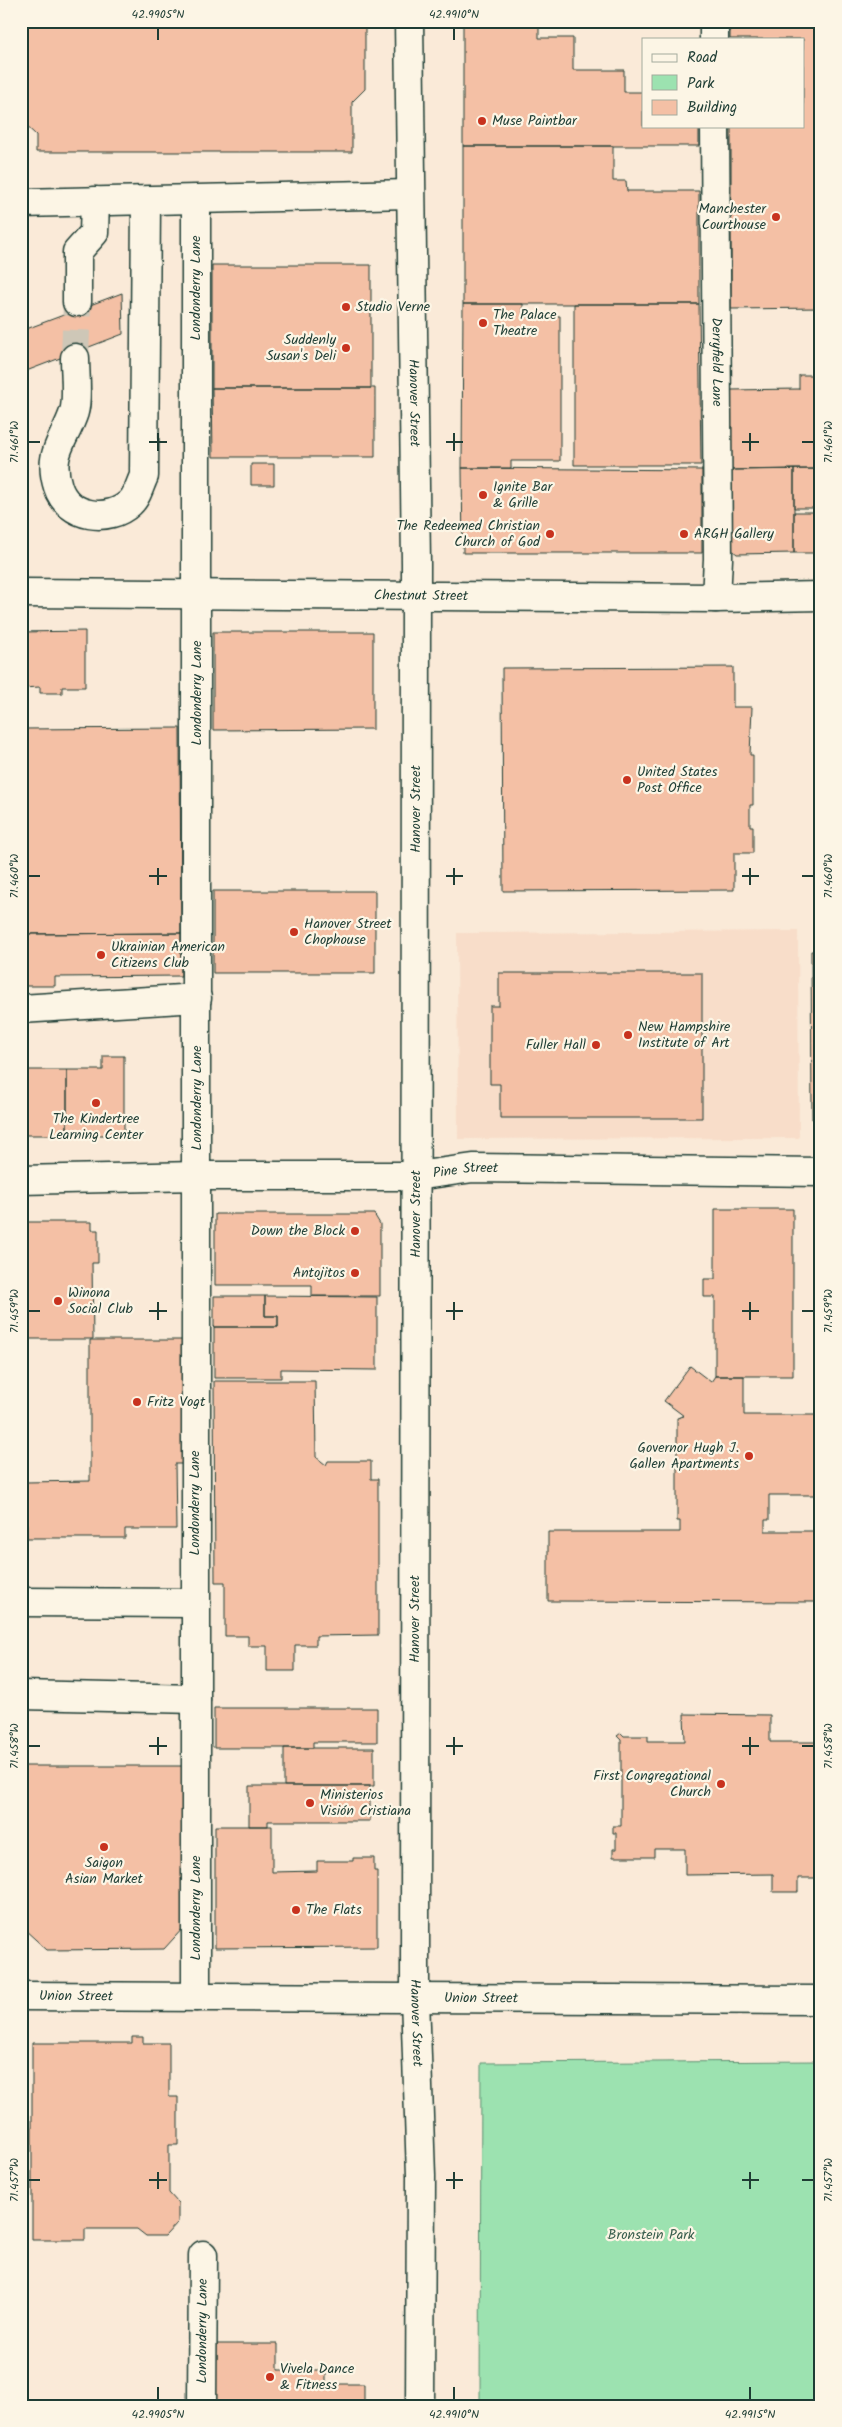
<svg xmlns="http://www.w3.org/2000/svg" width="842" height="2427" font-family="Kalam,sans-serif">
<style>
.built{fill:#f8ddc9}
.green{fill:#9ce2b0;stroke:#5e9072}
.building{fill:#f4c0a5;stroke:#1f3d34}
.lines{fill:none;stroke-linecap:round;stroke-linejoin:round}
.minor-tunnel{stroke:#cec7b7;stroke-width:28;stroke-dasharray:28 14;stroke-linecap:butt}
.minor-casing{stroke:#1f3d34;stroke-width:31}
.minor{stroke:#fcf5e5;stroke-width:28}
.ticks{fill:none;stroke:#1f3d34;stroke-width:2}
.poi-dot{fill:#c8321e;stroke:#fcf5e5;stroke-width:2}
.labels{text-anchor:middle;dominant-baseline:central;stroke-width:4.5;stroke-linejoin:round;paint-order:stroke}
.poi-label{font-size:14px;fill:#1f3d34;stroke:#fcf5e5;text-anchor:start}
.street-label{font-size:14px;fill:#1f3d34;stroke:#fcf5e5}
.park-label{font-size:14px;fill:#385e4d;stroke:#fcf5e5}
.neatline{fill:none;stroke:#1f3d34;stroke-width:2}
.ticks-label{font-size:12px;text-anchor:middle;fill:#1f3d34}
</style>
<rect width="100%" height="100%" fill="#faead8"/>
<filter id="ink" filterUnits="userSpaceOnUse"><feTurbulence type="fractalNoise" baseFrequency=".02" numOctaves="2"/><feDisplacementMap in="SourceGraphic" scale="10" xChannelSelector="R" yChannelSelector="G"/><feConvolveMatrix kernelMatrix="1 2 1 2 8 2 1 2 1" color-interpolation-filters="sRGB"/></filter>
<g filter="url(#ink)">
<path class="built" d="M798,931l1,207 -341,1 -1,-206z"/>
<path class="green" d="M821,2061v345h-341l1,-343z"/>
<path class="building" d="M22,21h343v68l-13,13v50h-316v-17l-15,-14 1,-18 7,-8 -7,-7z
M463,21h92v3h-16v14h34v32h51v22h19v34h56v20h-236z
M730,21h91v287l-90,1v-183h72v-87h-73z
M463,146h150v35h13l1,10h72v113h-236z
M212,265h159v123h-159z
M122,293l1,41 -102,39v-42z
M463,304h60v12h37v145h-49v7h-49z
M574,304h125l2,161h-127z
M799,375h22v94l-90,1v-80l68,-1z
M212,388h163v69h-162z
M251,464h23v21h-23z
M462,468l240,2v83h-239z
M794,469h27v39h-27z
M794,469v84l-57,1 -5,-4 -1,-80z
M794,512h27v41h-27z
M85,631v56h-23v6h-22v-6l-19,1v-56z
M213,632h160v97l-160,1z
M733,667v40h19l-2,48h3v50h-3v21h3v27h-19v37l-231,1 -1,-223z
M180,728l1,205 -160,1v-205z
M213,891h162v82h-162z
M181,933v43l-126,1v9h-34v-52z
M811,951h10v168h-9z
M499,973h203v145h-202v-34h-10v-78h9z
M103,1056h21v79h-57v-65h36z
M21,1070h46v65h-46z
M715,1209h78v167h-78v-79h-11v-18h11z
M215,1214h159l6,10v72h-68v-11h-97z
M22,1222h70v8h6v33h-6l1,76h-70z
M214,1296h51v20h13v11h-64z
M265,1296l112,1v73l-96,-1v9h-67v-51h64v-11h-13z
M90,1340h95v124h-10l1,65h-51v9h-98l-1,-56 64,-1z
M690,1366l21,16 4,-6h29v39h77v80h-52v25h-4v11h56v71l-273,-1v-69h132v-11h-3v-103l7,-2 -20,-15z
M214,1381h101l1,76 10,8 2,-4h43v18h7v156l-62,1v9h-21v26h-28v-25h-19v-10h-23v-54h-10z
M214,1708h163v34h-64v6h-99z
M684,1714l86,1v27h51v136h-23v14h-25v-18l-88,1v-26h-31v8h-41v-8h3v-16h-3v-7h8v-86l-4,-4 4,-3 3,3h24v5h37z
M284,1748h90v38h-90z
M24,1766h160v161l-20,22 -117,1 -23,-21z
M249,1786h121v35h-102v5h-19z
M215,1826h57v46l45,-1v-10h36v-3h21v13h3v76l-162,1z
M132,2037h11v6h26v54h9v48h-9v48l9,10v19l-13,14h-19l-9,-7h-52v11h-53v-197h100z
M214,2344h64v26h48v14h38v22h-150z"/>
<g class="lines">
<path class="minor-tunnel" d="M75,358l2,-56"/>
<defs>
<g id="minor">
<path id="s1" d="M409,21l7,542 -1,1434 6,179 -1,230"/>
<path d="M714,21v18"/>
<path id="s2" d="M715,126l3,433 -2,39"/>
<path d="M196,200v1797"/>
<path d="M21,203l389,-9"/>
<path d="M77,302v-50l17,-19 1,-32"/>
<path d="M75,358c0,15 3,41 -1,54 -10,30 -27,41 -16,75 10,31 51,36 72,16 7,-6 10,-19 14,-27l2,-275"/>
<path id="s3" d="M21,593l695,5 105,-2"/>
<path d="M21,1009l176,-11"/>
<path id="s4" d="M21,1180l175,-4h220l57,-8 348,4"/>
<path d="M21,1602l174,1"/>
<path d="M21,1695l175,4"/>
<path id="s5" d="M21,1996l800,4"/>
<path id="s6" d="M202,2406l1,-151"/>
</g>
</defs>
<use href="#minor" class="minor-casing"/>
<use href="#minor" class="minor"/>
</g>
</g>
<path class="ticks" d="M158,28v12M454,28v12M158,433v18M454,433v18M750,433v18M28,442h12M149,442h18M446,442h17M742,442h17M802,442h12M158,868v17M454,868v17M750,868v17M28,876h12M149,876h18M446,876h17M742,876h17M802,876h12M158,1302v18M454,1302v18M750,1302v18M28,1311h12M149,1311h18M446,1311h17M742,1311h17M802,1311h12M158,1737v18M454,1737v18M750,1737v18M28,1746h12M149,1746h18M446,1746h17M742,1746h17M802,1746h12M158,2172v17M454,2172v17M750,2172v17M28,2180h12M149,2180h18M446,2180h17M742,2180h17M802,2180h12M158,2387v13M454,2387v13M750,2387v13"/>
<g class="poi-dot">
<circle cx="482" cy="121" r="5"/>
<circle cx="776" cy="217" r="5"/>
<circle cx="346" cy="307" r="5"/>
<circle cx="483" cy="323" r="5"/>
<circle cx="346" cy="348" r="5"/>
<circle cx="483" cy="495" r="5"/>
<circle cx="550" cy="534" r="5"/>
<circle cx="684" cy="534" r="5"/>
<circle cx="627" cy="780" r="5"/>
<circle cx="294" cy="932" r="5"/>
<circle cx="101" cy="955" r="5"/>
<circle cx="628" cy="1035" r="5"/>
<circle cx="596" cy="1045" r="5"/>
<circle cx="96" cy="1103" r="5"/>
<circle cx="355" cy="1231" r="5"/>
<circle cx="355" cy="1273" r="5"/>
<circle cx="58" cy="1301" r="5"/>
<circle cx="137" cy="1402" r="5"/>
<circle cx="749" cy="1456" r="5"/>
<circle cx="721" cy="1784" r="5"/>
<circle cx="310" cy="1803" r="5"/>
<circle cx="104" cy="1847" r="5"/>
<circle cx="296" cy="1910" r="5"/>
<circle cx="270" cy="2377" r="5"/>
</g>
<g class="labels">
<g class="poi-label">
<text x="492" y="121">Muse Paintbar</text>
<text x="766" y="209" text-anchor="end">Manchester<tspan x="766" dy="16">Courthouse</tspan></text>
<text x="356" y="307">Studio Verne</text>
<text x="493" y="315">The Palace<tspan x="493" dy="16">Theatre</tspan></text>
<text x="336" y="340" text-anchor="end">Suddenly<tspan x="336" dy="16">Susan's Deli</tspan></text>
<text x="493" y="487">Ignite Bar<tspan x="493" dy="16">&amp; Grille</tspan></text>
<text x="540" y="526" text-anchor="end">The Redeemed Christian<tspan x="540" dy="16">Church of God</tspan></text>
<text x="694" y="534">ARGH Gallery</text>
<text x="637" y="772">United States<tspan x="637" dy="16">Post Office</tspan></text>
<text x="304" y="924">Hanover Street<tspan x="304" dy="16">Chophouse</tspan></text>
<text x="111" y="947">Ukrainian American<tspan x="111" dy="16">Citizens Club</tspan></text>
<text x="638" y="1027">New Hampshire<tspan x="638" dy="16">Institute of Art</tspan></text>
<text x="586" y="1045" text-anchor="end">Fuller Hall</text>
<text x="96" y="1119" text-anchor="middle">The Kindertree<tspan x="96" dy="16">Learning Center</tspan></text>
<text x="345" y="1231" text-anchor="end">Down the Block</text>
<text x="345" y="1273" text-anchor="end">Antojitos</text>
<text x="68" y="1293">Winona<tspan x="68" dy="16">Social Club</tspan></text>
<text x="147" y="1402">Fritz Vogt</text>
<text x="739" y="1448" text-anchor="end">Governor Hugh J.<tspan x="739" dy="16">Gallen Apartments</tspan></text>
<text x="711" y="1776" text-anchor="end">First Congregational<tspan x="711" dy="16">Church</tspan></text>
<text x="320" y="1795">Ministerios<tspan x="320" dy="16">Visión Cristiana</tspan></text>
<text x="104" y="1863" text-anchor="middle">Saigon<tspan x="104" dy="16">Asian Market</tspan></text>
<text x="306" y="1910">The Flats</text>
<text x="280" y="2369">Vivela Dance<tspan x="280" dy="16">&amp; Fitness</tspan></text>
</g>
<g class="street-label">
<text transform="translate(196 288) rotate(-90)">Londonderry Lane</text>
<text stroke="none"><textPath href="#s2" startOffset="236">Derryfield Lane</textPath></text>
<text stroke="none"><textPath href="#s1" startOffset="382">Hanover Street</textPath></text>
<text stroke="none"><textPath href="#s3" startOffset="400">Chestnut Street</textPath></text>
<text transform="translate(197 693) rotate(-90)">Londonderry Lane</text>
<text transform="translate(416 809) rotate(-90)">Hanover Street</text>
<text transform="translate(197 1098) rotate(-90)">Londonderry Lane</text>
<text stroke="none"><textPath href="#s4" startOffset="445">Pine Street</textPath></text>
<text transform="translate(416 1214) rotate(-90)">Hanover Street</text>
<text transform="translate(195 1503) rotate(-90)">Londonderry Lane</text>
<text transform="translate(415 1619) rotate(-90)">Hanover Street</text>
<text transform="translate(196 1908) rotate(-90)">Londonderry Lane</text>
<text stroke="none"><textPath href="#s5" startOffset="55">Union Street</textPath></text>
<text stroke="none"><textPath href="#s5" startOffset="460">Union Street</textPath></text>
<text stroke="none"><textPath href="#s1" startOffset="2002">Hanover Street</textPath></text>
<text stroke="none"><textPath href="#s6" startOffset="75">Londonderry Lane</textPath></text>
</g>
<g class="park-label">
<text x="651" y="2235">Bronstein Park</text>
</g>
</g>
<rect width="842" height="2427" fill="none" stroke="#fcf5e5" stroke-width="55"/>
<rect x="642" y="38" width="162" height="90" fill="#fcf5e5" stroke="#a4ab9e"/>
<rect x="652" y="54" width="25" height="8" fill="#fcf5e5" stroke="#a4ab9e"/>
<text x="687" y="62" font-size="15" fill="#1f3d34">Road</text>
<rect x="652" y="75" width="25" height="15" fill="#9ce2b0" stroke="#a4ab9e"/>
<text x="687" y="88" font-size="15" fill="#1f3d34">Park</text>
<rect x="652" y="100" width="25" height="15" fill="#f4c0a5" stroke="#a4ab9e"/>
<text x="687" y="112" font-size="15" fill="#1f3d34">Building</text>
<rect x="28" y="28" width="786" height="2372" class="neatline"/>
<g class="ticks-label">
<text x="158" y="18">42.9905°N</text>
<text x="454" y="18">42.9910°N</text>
<text transform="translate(828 442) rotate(-90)" y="4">71.461°W</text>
<text transform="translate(14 442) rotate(-90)" y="4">71.461°W</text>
<text transform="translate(828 876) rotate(-90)" y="4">71.460°W</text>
<text transform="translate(14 876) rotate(-90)" y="4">71.460°W</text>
<text transform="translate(14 1311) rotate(-90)" y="4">71.459°W</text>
<text transform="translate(828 1311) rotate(-90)" y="4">71.459°W</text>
<text transform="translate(14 1746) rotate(-90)" y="4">71.458°W</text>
<text transform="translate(828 1746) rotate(-90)" y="4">71.458°W</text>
<text transform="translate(14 2180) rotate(-90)" y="4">71.457°W</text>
<text transform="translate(828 2180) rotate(-90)" y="4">71.457°W</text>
<text x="158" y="2418">42.9905°N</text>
<text x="454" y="2418">42.9910°N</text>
<text x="750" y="2418">42.9915°N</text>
</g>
</svg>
